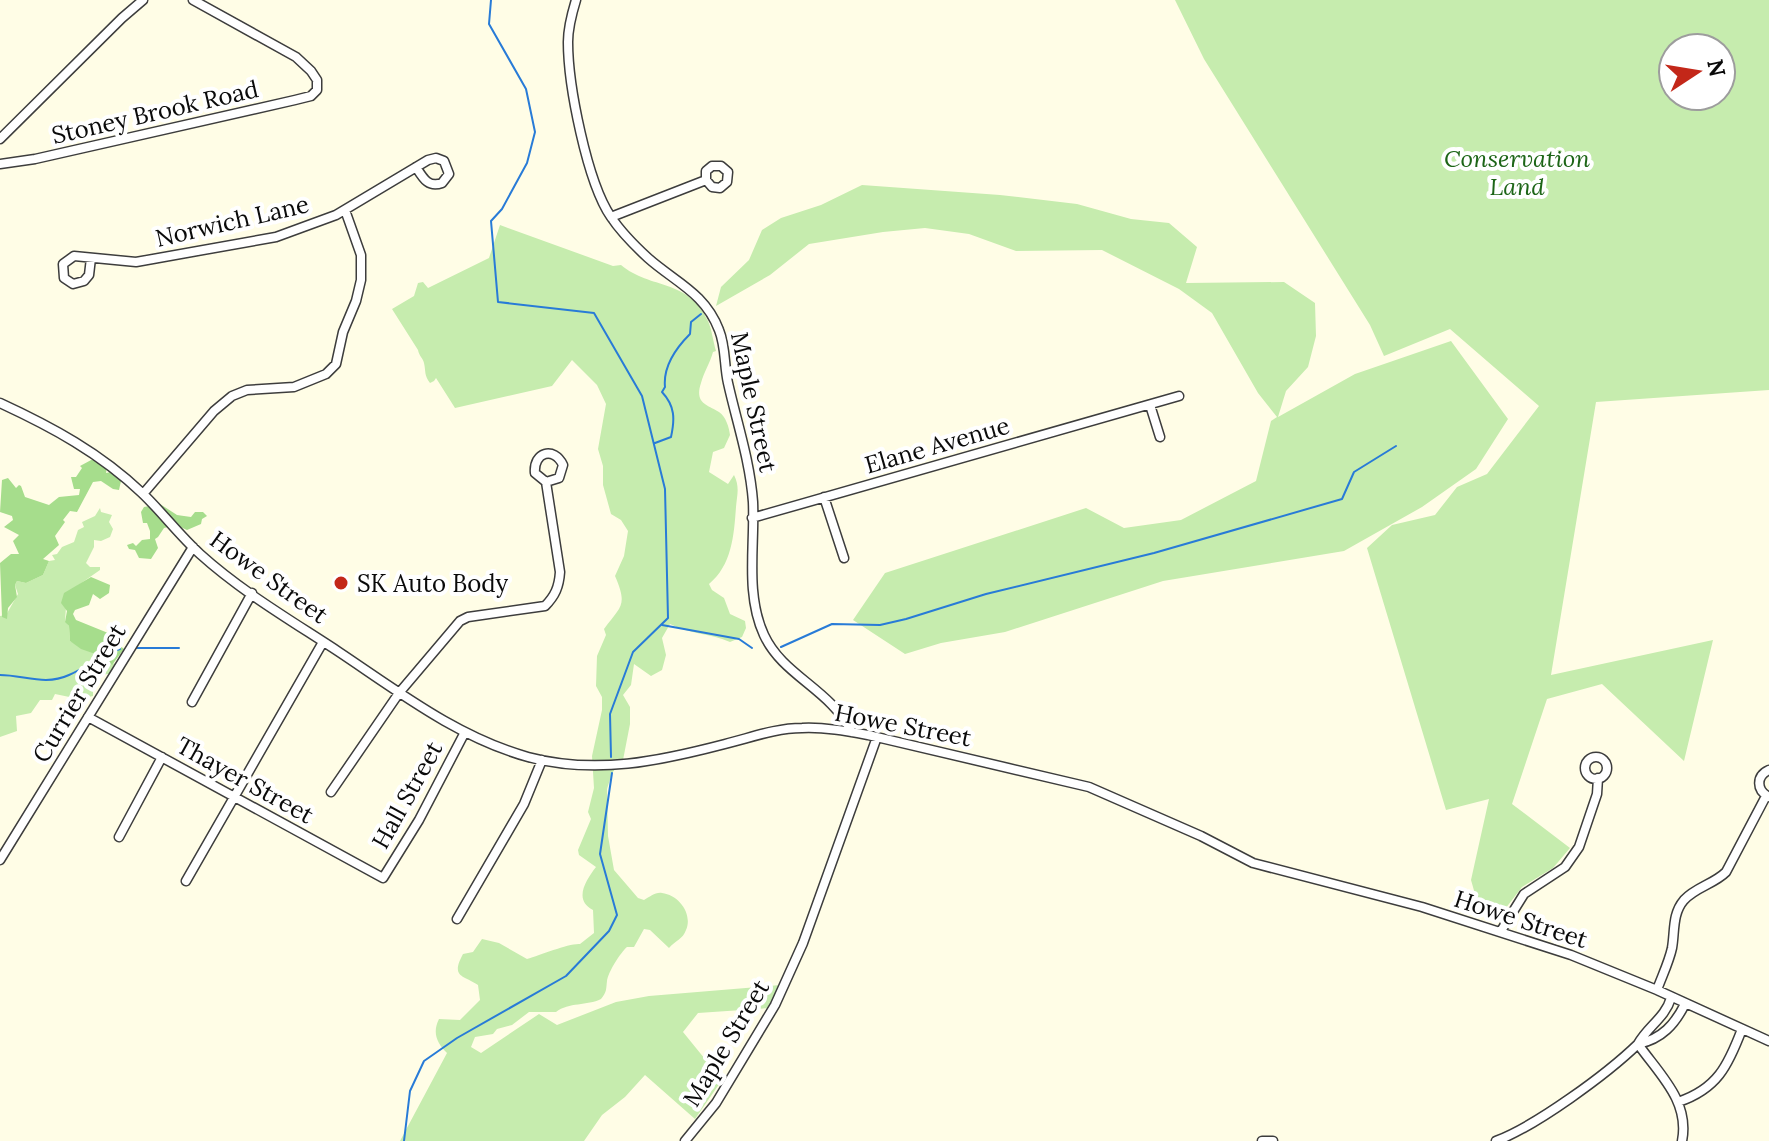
<svg xmlns="http://www.w3.org/2000/svg" width="1769" height="1141" font-family="Lora,serif">
<style>
.green{fill:#c6ecae;fill-rule:evenodd}
.forest{fill:#a6dd8c}
.lines{fill:none;stroke-linecap:round;stroke-linejoin:round}
.stream{stroke:#287bd7;stroke-width:2}
.minor-casing{stroke:#3d3d3d;stroke-width:11}
.minor{stroke:#fff;stroke-width:8}
.poi-dot{fill:#c32719;stroke:#fff;stroke-width:3}
.labels{text-anchor:middle;dominant-baseline:central;stroke-width:8;stroke-linejoin:round;paint-order:stroke}
.street-label{font-size:24px;fill:#0a0a0a;stroke:#fff}
.park-label{font-size:24px;font-style:italic;fill:#1d6517;stroke:#fff}
.poi-label{font-size:24px;fill:#0a0a0a;stroke:#fff;text-anchor:start}
</style>
<rect width="100%" height="100%" fill="#fffde6"/>
<path class="green" d="M1175,0h594v390l-173,12 -45,273 162,-35 -29,121 -82,-77 -55,15 -35,105 58,44 -17,20 -31,19 -20,26 -8,5 -13,-3 -10,-35 18,-81 -43,11 -79,-262 25,-23 43,-10 22,-28 30,-13 52,-68 -89,-77 -66,27 -14,-31 -166,-266zM1673,48h48v48h-48z
M862,185l138,10 77,9 54,15 38,4 28,24 -11,36 98,-1 31,21 1,33 -8,31 -22,24 -8,26 77,-43 96,-33 57,78 -32,50 -54,38 -78,44 -181,30 -158,51 -64,11 -36,11 -52,-34 32,-47 201,-65 38,20 57,-8 75,-39 15,-60 6,-4 -19,-24 -46,-80 -33,-24 -77,-39 -86,1 -47,-17 -44,-6 -42,4 -74,12 -39,31 -54,31 5,-19 28,-27 13,-30 19,-12 40,-13z
M500,225l113,41 8,-1c30,25 67,13 87,56 4,9 5,20 8,30l-3,1c-3,11 -9,20 -12,31 -7,21 7,22 18,29 7,5 10,15 11,23l-6,13 -11,4 -4,20 19,12 6,-9c6,12 3,20 2,32 -2,28 -4,58 -27,77l3,6 12,8 6,16 15,7 1,7 -4,9 -12,5c-21,-9 -41,-8 -60,-18l-8,14 4,17 -4,15 -11,6 -17,-12 -3,21 -8,10 7,12v17l-7,36 -11,13 -5,16 1,47 6,34 24,28 6,2c6,-3 11,-8 18,-7 17,2 31,21 24,37 -3,9 -11,11 -17,18l-19,-18 -6,-1 -10,18h-7c-6,5 -19,25 -20,34 -1,8 0,11 -6,18 -14,7 -32,3 -45,13h-27l-17,13 -15,4 -4,5 -18,3 -4,10 10,6 58,-39 18,11 59,-23 33,-6 132,-11 -11,23 -72,5 -15,19 39,48 -27,39 -50,-44 -20,22 -23,18 -18,26h-184l47,-88c-10,-10 -15,-20 -8,-34l21,1 20,-20 -2,-15c-14,-10 -28,-7 -15,-31l10,-2 9,-13 17,4 28,16c14,-4 42,-16 53,-15l14,-11 -1,-23c-20,-10 -7,-30 3,-43l-17,-12 -1,-5 13,-31 -3,-7 6,-24 -2,-32 10,-46v-13l-6,-11 1,-30 9,-21 -2,-6c17,-23 24,-23 11,-53l9,-20 4,-25 -7,-11 -10,-6 -8,-29v-19l-5,-17 8,-45 -9,-19 -25,-25 -20,26 -97,22 -19,-30 -2,3 -4,2c-6,-8 -4,-11 -6,-20 -1,-5 -5,-7 -6,-13l-26,-41 22,-13 4,-13 5,-1 5,6 61,-30z
M100,508l1,4 11,3 -3,7 4,7 -3,8 -9,4 -7,-1v7l-8,16 4,4h10v3l-33,23 -2,28 4,5 1,15 34,16 8,7 3,-1 -6,11 -12,1 -4,9v12l-14,3 -24,-5 -3,6h-12l-9,13 -15,3 1,15 -17,6v-121l6,-1 12,-21 -3,-9 2,-4 9,2 17,-8 6,-14 6,-1 -3,-5 5,-1 5,-7 12,-5 4,-12 6,-3 -2,-5 13,-6z"/>
<path class="forest" d="M93,459l14,8 -1,6 5,-1 10,9 -2,9 -6,-1 -12,-8 -8,1 -16,30 -7,-1 -7,9 2,2 -10,14 4,9 -16,14 6,2 -6,14 -17,8 -9,-2 -2,4 2,12 -9,11 -1,11 -5,-2 -2,-54 11,-9h8l-6,-13 6,-6 -15,-8 9,-7 -1,-4 -12,-4 2,-32 6,-2 8,10 3,-3 2,1 4,11 24,8 10,-8 20,-2 1,-6h-6l-3,-12h5l6,-9 -2,-2z
M160,504l17,11 14,2 4,-5h8l4,4 -5,3 -1,5 -14,6 -11,-5 -12,3 -6,9 -3,2 3,9 -7,11 -12,-1 -4,-8 -6,-1 -2,-4 6,-2 3,3 6,-6 8,-1v-8l-3,-8h-4l-2,-11 3,-5z
M91,577l19,8 -1,8 -9,6 -7,-5 -4,11 -14,5 -2,4 3,6 37,15 -1,4 12,10 -12,16 -8,-8 -23,-8 -11,-8 -1,-15 -4,-4 2,-11 -6,-8 3,-10z"/>
<g class="lines">
<path class="stream" d="M491,0l-2,24 37,65 9,43 -8,31 -25,46 -11,12 7,81 96,11 48,83 23,93 3,129 -35,34 -23,62 1,43
M655,443l16,-6c4,-18 4,-31 -9,-45l3,-5c-2,-20 11,-39 25,-53l1,-12 10,-8
M662,625l77,14 13,9
M781,647l51,-23 48,1 26,-6 80,-25 168,-41 188,-54 12,-27 42,-26
M137,648h42
M0,675c24,0 45,11 69,0 19,-8 31,-21 51,-26
M404,1141l6,-50 14,-30 33,-23 109,-62 43,-45 8,-16 -17,-61 12,-81"/>
<defs>
<path id="minor" d="M576,0c-4,13 -8,28 -8,42 0,43 19,140 43,175 10,15 24,29 37,41 27,24 57,35 71,72 7,17 5,36 9,53 9,40 22,78 25,119 2,43 -8,92 11,133 19,41 65,53 88,97
M0,139l122,-121 21,-18
M0,164l35,-5 260,-59 16,-4 6,-6v-10l-6,-9 -15,-14 -103,-57
M611,217l95,-37 6,7 8,1 7,-6 1,-10 -7,-6h-9l-6,5v9
M91,258l-2,17 -5,6 -11,3 -9,-6 -1,-14 11,-8 62,6 140,-25 60,-22 92,-55 8,-2 8,3 5,13 -7,9c-14,5 -19,-5 -26,-16
M0,403c52,24 100,50 142,90 20,19 37,42 58,61 42,38 92,67 139,98 60,40 118,85 189,105 68,18 132,4 197,-13 25,-6 50,-16 77,-16 22,-1 44,3 66,7l221,52 112,49 52,27 169,44 149,48 86,35 112,51
M1150,405l10,32
M143,494l71,-83 18,-15 15,-6 47,-3 32,-13 10,-10 7,-32 13,-31 5,-21v-25l-16,-45
M824,497l20,61
M752,518l427,-122
M192,702l60,-109
M88,717l295,161 36,-58 46,-88
M1585 768a11 11 0 1 1 22 0a11 11 0 1 1-22 0Z
M1769,770c-13,6 -13,20 0,27
M331,792l68,-99 61,-72 8,-4 77,-11c10,-10 14,-19 15,-34l-14,-90 13,-4 4,-13c-9,-19 -30,-13 -28,8l11,9
M119,837l43,-80
M0,860l193,-313
M186,881l137,-239
M457,919l67,-115 18,-44
M1501,931l23,-37 41,-27 14,-20 18,-53 1,-16
M1657,990c5,-14 12,-28 15,-42 3,-17 0,-34 12,-48 12,-13 30,-16 42,-28l40,-76
M1671,998c-6,20 -23,28 -33,46 24,-5 37,-20 47,-40
M1678,1102c39,-13 50,-36 64,-73
M685,1141l31,-38 59,-98 28,-62 74,-206
M1262,1141h11
M1496,1141c40,-15 111,-67 142,-97 21,30 52,57 44,97"/>
</defs>
<use href="#minor" class="minor-casing"/>
<use href="#minor" class="minor"/>
</g>
<circle class="poi-dot" cx="341" cy="583" r="8"/>
<g class="labels">
<g class="street-label">
<text transform="translate(155 112) rotate(-13)">Stoney Brook Road</text>
<text transform="translate(232 221) rotate(-13)">Norwich Lane</text>
<text transform="translate(754 402) rotate(78)">Maple Street</text>
<text transform="translate(937 445) rotate(-16)">Elane Avenue</text>
<text transform="translate(269 577) rotate(36)">Howe Street</text>
<text transform="translate(79 693) rotate(-59)">Currier Street</text>
<text transform="translate(903 725) rotate(11)">Howe Street</text>
<text transform="translate(245 780) rotate(29)">Thayer Street</text>
<text transform="translate(407 795) rotate(-61)">Hall Street</text>
<text transform="translate(1521 919) rotate(18)">Howe Street</text>
<text transform="translate(726 1043) rotate(-59)">Maple Street</text>
</g>
<g class="park-label">
<text x="1517" y="158">Conservation<tspan x="1517" dy="28">Land</tspan></text>
</g>
<g class="poi-label">
<text x="357" y="583">SK Auto Body</text>
</g>
</g>
<g transform="translate(1697 72) rotate(78)"><circle r="38" fill="#ffffff" stroke="#9d9d9d" stroke-width="2"/>
<path d="M0-6L14 30L0 20L-14 30Z" fill="#c32719"/>
<text y="-12" font-size="22" font-weight="bold" text-anchor="middle" fill="#0a0a0a">N</text>
</g>
</svg>
